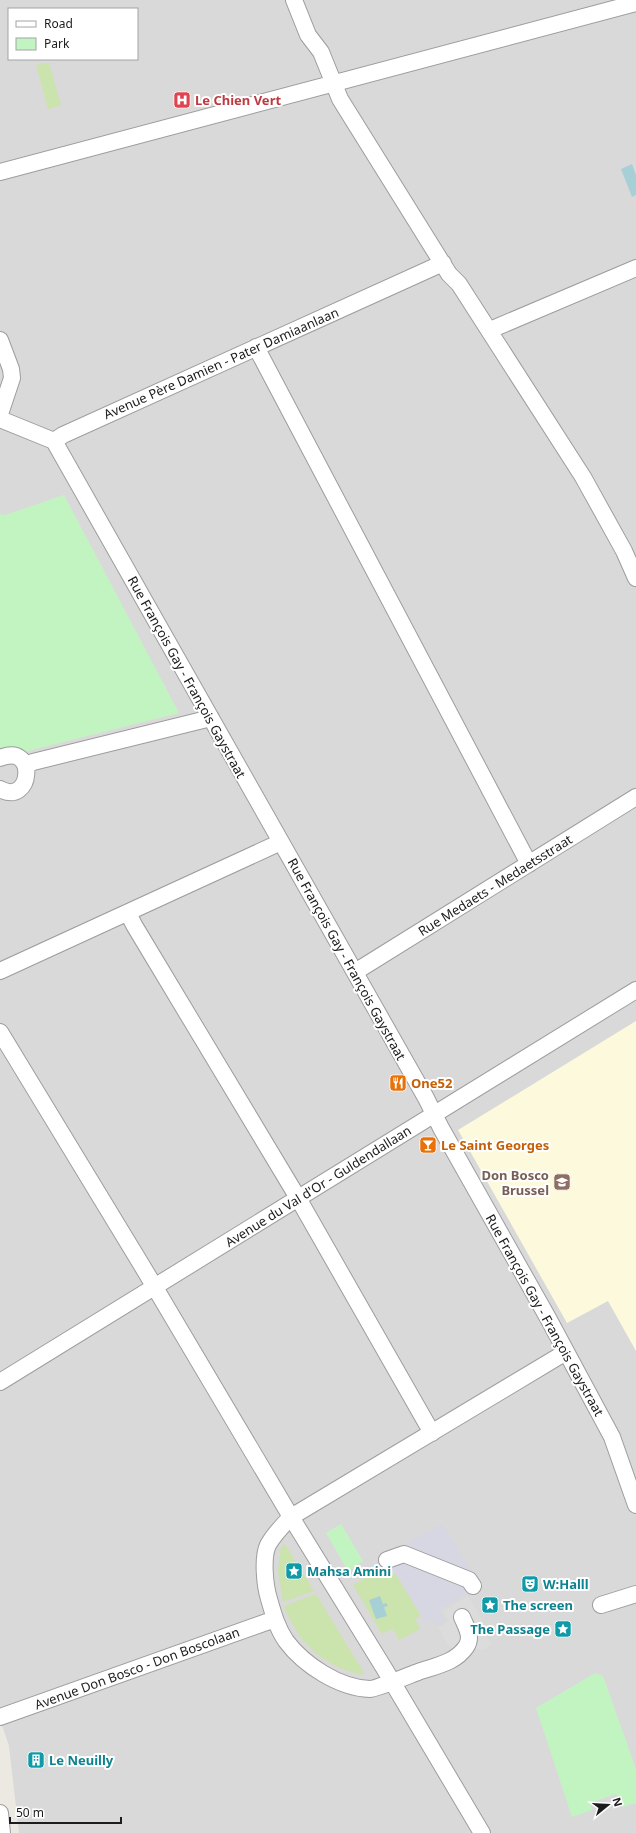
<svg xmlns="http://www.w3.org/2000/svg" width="636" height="1833" font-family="'Noto Sans',sans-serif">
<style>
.residential{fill:#dad9d9;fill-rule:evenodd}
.education{fill:#fcf9dc}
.grass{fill:#cbe3ac}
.park{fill:#c2f4c2}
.parking{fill:#dcdcdc}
.plaza{fill:#d6d7e2}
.water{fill:#a6d0d6}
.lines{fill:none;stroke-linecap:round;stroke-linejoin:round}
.minor-casing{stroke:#9d9d9d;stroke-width:18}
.minor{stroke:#fff;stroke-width:16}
.labels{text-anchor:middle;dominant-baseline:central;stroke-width:4;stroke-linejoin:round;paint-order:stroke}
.health-label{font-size:13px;font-weight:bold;fill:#be3a42;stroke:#fff;text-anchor:start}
.street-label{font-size:13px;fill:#1c1c1c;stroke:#fff}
.food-label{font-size:13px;font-weight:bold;fill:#c56008;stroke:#fff;text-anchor:start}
.education-label{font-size:13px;font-weight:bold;fill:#785e54;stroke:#fff;text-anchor:end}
.culture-label{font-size:13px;font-weight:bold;fill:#0d838f;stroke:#fff;text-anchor:start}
</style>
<rect width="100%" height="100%" fill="#ece8e2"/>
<path class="residential" d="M0,0h636v1833h-617l-10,-87 -9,-27zM9,9h128v50h-128z"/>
<path class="education" d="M636,1021v330l-28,-50 -41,22 -109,-193z"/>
<path class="grass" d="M49,63l12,42 -13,4 -12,-44z
M285,1544l29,47 -31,11 -5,-31 3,-25z
M384,1569l7,7 5,-3 25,43 -6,3 5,10 -21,11 -6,-11 -11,5 -29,-49 18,-11h5z
M316,1594l48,79 -3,2c-40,-11 -62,-31 -77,-69z"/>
<path class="park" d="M64,495l115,218 -179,45v-244l5,1z
M341,1524l22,37 -15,10 -22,-38z
M595,1673l8,3 33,93v34l-14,4 -6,-13 -26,9 2,7 -20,7 -36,-109z"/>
<path class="parking" d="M468,1596l15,25 -3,2 11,19v3l-8,5 -24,-3 -9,1 -12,-20 11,-7 -6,-10z"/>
<path class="plaza" d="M442,1523l36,60 -11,7 1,3 -29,17 6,10 -9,6 -3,-7 -7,4 -41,-66z"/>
<path class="water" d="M632,164l4,11v20l-4,2 -11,-28z
M380,1596l3,8 3,-1 2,3 -4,1 3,9 -11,3 -7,-19z"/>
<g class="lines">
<defs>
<path id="minor" d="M294,0l14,35 13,17 19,47 109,175 10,10 124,193 41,74 12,27
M0,172l636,-169
M490,330l146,-62
M0,340l11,29 1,9 -12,36
M256,347l273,517
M0,419l54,22 9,-6 380,-172
M54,441l372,657 15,30 107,190 64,119 24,68
M0,758c38,-16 32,49 0,31
M26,766l7,-4 178,-44
M128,913l6,12 164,273 134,235
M0,971l281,-129
M355,972l281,-175
M0,1032l147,242 144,243 93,151 98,165
M0,1382l636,-392
M387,1560l17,-6 65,26 4,6
M601,1605l35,-11
M462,1617c4,10 11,20 4,30 -11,16 -31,19 -48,25 -8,3 -42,17 -48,17 -31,-1 -66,-24 -84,-48 -9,-13 -13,-28 -17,-42 -4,-13 -7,-41 -1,-54 6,-11 14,-19 23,-28l275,-165
M0,1717l275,-98
M0,1813l2,20"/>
</defs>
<use href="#minor" class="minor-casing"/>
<use href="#minor" class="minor"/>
</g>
<defs>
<symbol id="hospital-square" viewBox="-11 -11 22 22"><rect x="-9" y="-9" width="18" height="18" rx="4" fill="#e0444e" stroke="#fff"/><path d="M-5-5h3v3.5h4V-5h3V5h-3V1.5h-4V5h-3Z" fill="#fff"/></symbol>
<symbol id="restaurant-square" viewBox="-11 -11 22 22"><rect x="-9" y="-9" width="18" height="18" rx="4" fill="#e8710a" stroke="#fff"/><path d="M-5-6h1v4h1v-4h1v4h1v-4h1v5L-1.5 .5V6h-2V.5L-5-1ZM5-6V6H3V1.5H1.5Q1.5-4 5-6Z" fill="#fff"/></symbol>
<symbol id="bar-square" viewBox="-11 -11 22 22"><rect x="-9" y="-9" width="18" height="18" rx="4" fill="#e8710a" stroke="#fff"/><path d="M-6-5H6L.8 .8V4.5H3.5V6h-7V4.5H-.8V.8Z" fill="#fff"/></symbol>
<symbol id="school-square" viewBox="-11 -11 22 22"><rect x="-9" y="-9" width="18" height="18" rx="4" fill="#8d6e63" stroke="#fff"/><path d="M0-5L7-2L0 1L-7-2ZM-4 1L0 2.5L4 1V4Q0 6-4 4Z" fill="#fff"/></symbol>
<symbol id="sight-square" viewBox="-11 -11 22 22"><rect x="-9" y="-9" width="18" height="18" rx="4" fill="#0f9aa8" stroke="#fff"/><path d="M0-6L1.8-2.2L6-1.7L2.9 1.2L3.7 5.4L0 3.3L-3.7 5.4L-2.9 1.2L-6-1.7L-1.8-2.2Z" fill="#fff"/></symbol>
<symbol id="theatre-square" viewBox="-11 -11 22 22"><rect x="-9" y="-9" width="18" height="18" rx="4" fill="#0f9aa8" stroke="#fff"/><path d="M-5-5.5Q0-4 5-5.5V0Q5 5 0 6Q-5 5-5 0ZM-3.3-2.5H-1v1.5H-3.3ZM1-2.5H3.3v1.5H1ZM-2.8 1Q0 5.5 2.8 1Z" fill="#fff"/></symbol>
<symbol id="building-square" viewBox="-11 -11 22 22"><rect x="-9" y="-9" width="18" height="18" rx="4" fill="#0f9aa8" stroke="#fff"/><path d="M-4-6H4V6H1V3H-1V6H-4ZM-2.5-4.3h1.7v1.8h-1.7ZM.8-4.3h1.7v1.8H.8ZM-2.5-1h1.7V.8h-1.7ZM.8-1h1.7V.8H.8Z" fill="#fff"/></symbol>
</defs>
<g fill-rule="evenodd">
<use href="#hospital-square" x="172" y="90" width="20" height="20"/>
<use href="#restaurant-square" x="388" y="1073" width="20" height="20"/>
<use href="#bar-square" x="418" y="1135" width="20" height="20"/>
<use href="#school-square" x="552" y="1172" width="20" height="20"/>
<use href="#sight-square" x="284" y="1561" width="20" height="20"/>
<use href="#theatre-square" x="520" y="1574" width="20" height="20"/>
<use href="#sight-square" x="480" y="1595" width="20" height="20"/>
<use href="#sight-square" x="553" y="1619" width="20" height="20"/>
<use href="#building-square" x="26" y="1750" width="20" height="20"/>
</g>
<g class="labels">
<g class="health-label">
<text x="195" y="100">Le Chien Vert</text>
</g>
<g class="street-label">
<text transform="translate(221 363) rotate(-24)">Avenue Père Damien - Pater Damiaanlaan</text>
<text transform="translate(187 677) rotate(61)">Rue François Gay - François Gaystraat</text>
<text transform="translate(495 885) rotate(-32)">Rue Medaets - Medaetsstraat</text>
<text transform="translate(347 959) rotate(61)">Rue François Gay - François Gaystraat</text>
<text transform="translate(318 1186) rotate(-32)">Avenue du Val d'Or - Guldendallaan</text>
<text transform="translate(545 1315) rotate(61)">Rue François Gay - François Gaystraat</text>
<text transform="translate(137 1668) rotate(-20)">Avenue Don Bosco - Don Boscolaan</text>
</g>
<g class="food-label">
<text x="411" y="1083">One52</text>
<text x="441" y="1145">Le Saint Georges</text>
</g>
<g class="education-label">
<text x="549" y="1175">Don Bosco<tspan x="549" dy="15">Brussel</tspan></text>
</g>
<g class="culture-label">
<text x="307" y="1571">Mahsa Amini</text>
<text x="543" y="1584">W:Halll</text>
<text x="503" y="1605">The screen</text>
<text x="550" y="1629" text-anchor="end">The Passage</text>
<text x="49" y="1760">Le Neuilly</text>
</g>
</g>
<rect x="8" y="8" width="130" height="52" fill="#ffffff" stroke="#a4a4a4"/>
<rect x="16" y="21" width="20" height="6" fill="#ffffff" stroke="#a4a4a4"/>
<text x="44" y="28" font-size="12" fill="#1c1c1c">Road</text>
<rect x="16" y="38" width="20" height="12" fill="#c2f4c2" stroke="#a4a4a4"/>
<text x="44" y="48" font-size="12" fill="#1c1c1c">Park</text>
<g transform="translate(608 1805) rotate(72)" stroke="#ffffff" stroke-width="3" paint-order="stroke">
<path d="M0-3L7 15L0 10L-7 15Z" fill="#1c1c1c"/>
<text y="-6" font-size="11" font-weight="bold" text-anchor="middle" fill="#1c1c1c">N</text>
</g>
<path d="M10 1817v6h111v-6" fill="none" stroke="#1c1c1c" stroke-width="2"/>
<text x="16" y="1817" font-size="12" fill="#1c1c1c" stroke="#ffffff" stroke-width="3" paint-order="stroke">50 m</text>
</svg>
